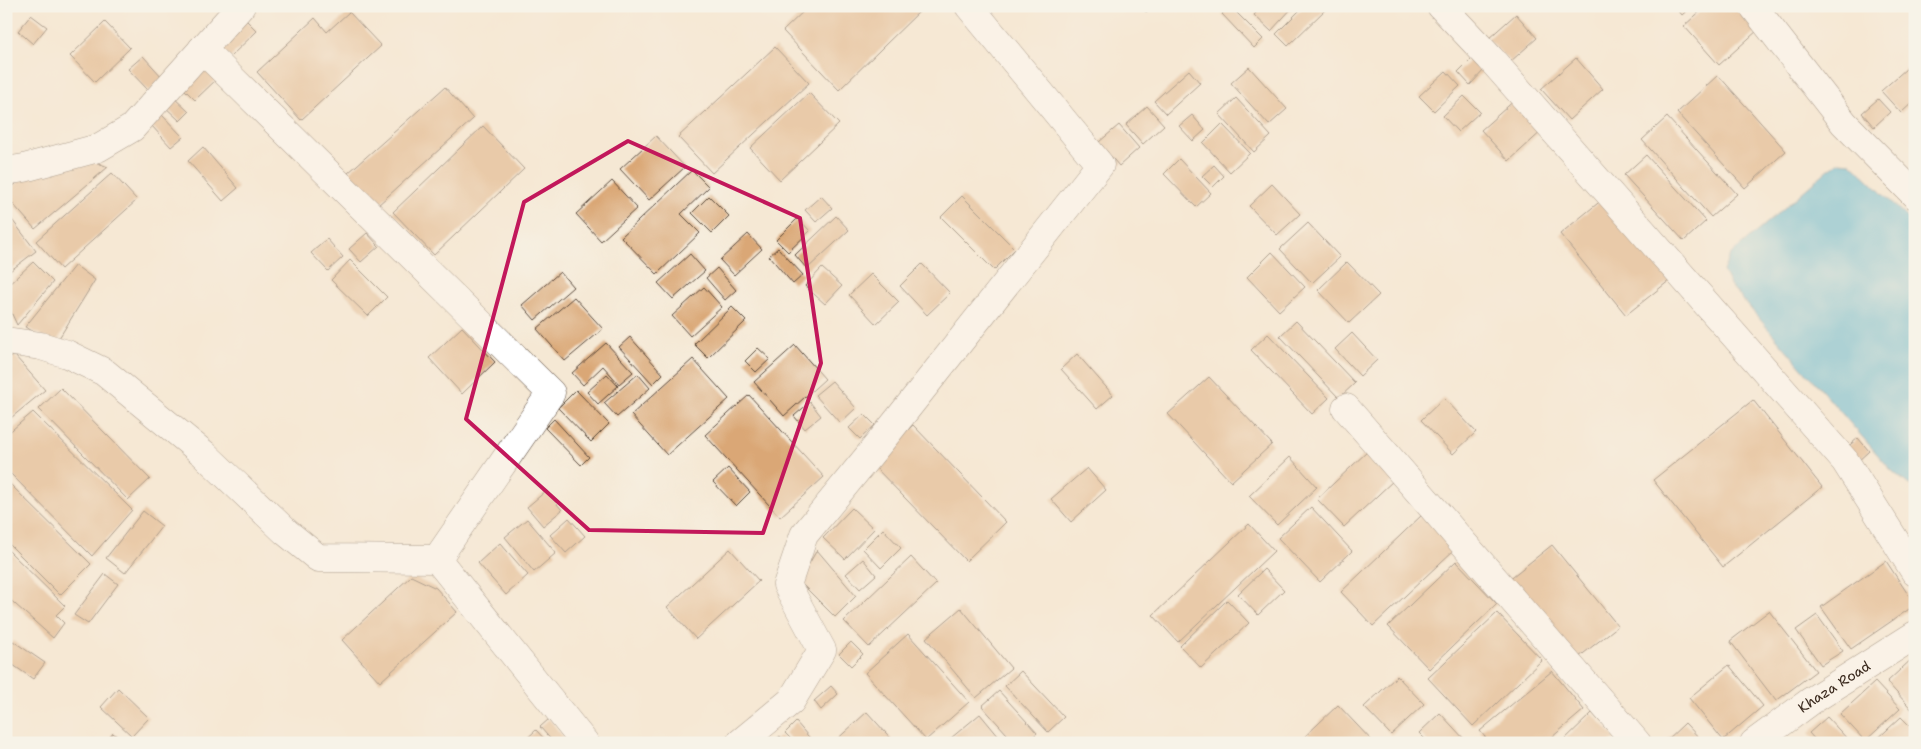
<svg xmlns="http://www.w3.org/2000/svg" width="1921" height="749" font-family="'Shantell Sans',sans-serif">
<style>
.water{fill:#56b7d5;stroke:#48707a}
.building{fill:#daa776}
.lines{fill:none;stroke-linecap:round;stroke-linejoin:round}
.minor-casing{stroke:#574639;stroke-width:29}
.minor{stroke:#fff;stroke-width:28}
.marked{fill:none;stroke:#c2185b;stroke-width:4;stroke-linejoin:round}
.labels{text-anchor:middle;dominant-baseline:central;stroke-width:5;stroke-linejoin:round;paint-order:stroke}
.street-label{font-size:14px;fill:#3b2a1e;stroke:#f7f3e8}
</style>
<rect width="100%" height="100%" fill="#f7f3e8"/>
<filter id="ink" filterUnits="userSpaceOnUse"><feTurbulence type="fractalNoise" baseFrequency=".02" numOctaves="2"/><feDisplacementMap in="SourceGraphic" scale="10" xChannelSelector="R" yChannelSelector="G"/><feConvolveMatrix kernelMatrix="1 2 1 2 8 2 1 2 1" color-interpolation-filters="sRGB"/></filter>
<filter id="wash" filterUnits="userSpaceOnUse"><feTurbulence type="fractalNoise" baseFrequency=".0096" numOctaves="4" result="noise"/><feDisplacementMap in="SourceGraphic" scale="20" xChannelSelector="R" yChannelSelector="G"/><feGaussianBlur stdDeviation="1.12" result="paint"/><feColorMatrix in="noise" values="0 0 0 0 0 0 0 0 0 0 0 0 0 0 0 0 0 1.4 0 .05"/><feComposite in="paint" operator="in"/></filter>
<g filter="url(#wash)">
<rect width="100%" height="100%" fill="#f5e8d4"/>
<path class="water" d="M1839,162l12,1 64,62v260h-6l-18,-15 -161,-185 -7,-14 7,-16 99,-86z"/>
<g id="blocks">
<path class="building" d="M6,6h8l-8,11z
M809,6h116l-86,84 -56,-59z
M1141,6h12l-7,6z
M1230,6l33,33 -9,9 -32,-34z
M1262,6h32l-23,25 -17,-16z
M1304,6h25l-41,40 -12,-12z
M1675,6h17l-10,9z
M1706,6h31l21,24 -39,35 -35,-39z
M349,12l32,34 -80,74 -44,-48 58,-54 12,14z
M1516,14l21,24 -27,24 -22,-23z
M31,15l16,12 -14,17 -15,-13z
M241,15l16,16 -27,26 -16,-16z
M105,22l25,26 -35,34 -25,-26z
M775,47l34,36 -97,90 -34,-36z
M143,56l20,22 -14,13 -21,-22z
M1474,56l12,12 -16,17 -12,-13z
M1576,58l27,31 -34,31 -28,-31z
M1915,61v39l-14,13 -20,-22z
M206,63l13,14 -24,23 -14,-14z
M1249,67l38,42 -18,16 -38,-42z
M1189,70l11,13 -34,31 -12,-13z
M1446,71l14,15 -26,25 -15,-15z
M1718,75l68,76 -41,37 -68,-75z
M445,87l28,32 -96,87 -29,-33z
M809,93l30,31 -59,56 -30,-32z
M172,96l17,16 -9,9 -17,-16z
M1464,96l16,16 -22,20 -15,-16z
M1236,98l35,38 -17,16 -35,-38z
M1516,99l28,30 -35,32 -28,-31z
M1878,99l12,13 -16,15 -12,-14z
M1147,106l17,19 -21,19 -17,-19z
M162,115l21,22 -12,10 -20,-22z
M1192,115l13,15 -12,11 -14,-15z
M1667,117l70,77 -26,23 -69,-77z
M1222,124l28,29 -20,19 -27,-29z
M1119,125l20,23 -20,18 -20,-24z
M483,126l41,43 -90,86 -41,-43z
M656,136l29,31 -36,33 -29,-31z
M203,147l35,41 -15,13 -35,-40z
M1646,155l60,66 -22,20 -60,-66z
M1179,159l32,34 -15,14 -32,-33z
M79,162l19,1 10,4 -73,62 -29,-33v-4l16,-13z
M1214,165l10,11 -11,11 -11,-11z
M692,170l17,17 -28,27 19,19 -43,41 -36,-37z
M112,173l25,27 -76,69 -25,-28z
M612,181l25,27 -36,33 -25,-27z
M1272,184l28,30 -23,21 -28,-29z
M709,196l20,20 -17,17 -20,-20z
M821,196l11,12 -16,14 -11,-12z
M962,196l53,53 -21,21 -53,-53z
M1603,199l67,81 -44,35 -66,-81z
M6,212l30,39 -30,23z
M836,216l13,14 -42,39 -12,-14z
M798,218l12,13 -22,21 -12,-12z
M1308,223l32,34 -28,26 -32,-34z
M367,233l12,13 -18,16 -12,-13z
M748,234l14,15 -28,26 -14,-15z
M327,239l16,18 -15,14 -17,-18z
M778,248l25,27 -10,9 -24,-28z
M1272,252l33,35 -26,24 -32,-34z
M690,254l15,17 -32,28 -15,-16z
M350,260l37,37 -19,19 -37,-36z
M33,262l20,20 -36,43 -11,-24v-14z
M1347,262l32,33 -30,28 -31,-33z
M922,264l28,29 -23,22 -27,-29z
M75,265l20,15 -39,63 -31,-16z
M717,268l19,22 -11,10 -19,-22z
M822,268l20,18 -17,18 -20,-18z
M560,272l13,15 -38,33 -13,-15z
M871,274l28,28 -23,22 -27,-29z
M704,287l18,20 -32,29 -18,-20z
M574,297l29,32 -38,32 -28,-32z
M732,307l14,14 -38,37 -14,-14z
M1296,321l59,62 -16,15 -59,-62z
M462,327l33,35 -33,32 -33,-36z
M1352,333l25,27 -17,16 -25,-27z
M1268,334l61,64 -17,16 -61,-64z
M630,337l33,37 -10,10 -34,-37z
M606,343l27,29 -14,12 -16,-18 -20,19 -11,-12z
M795,345l30,34 -41,37 -30,-34z
M758,348l12,11 -14,13 -11,-11z
M1077,354l36,41 -16,14 -36,-40z
M6,356h9l30,34 -39,32z
M693,359l36,40 -62,56 -36,-40z
M607,374l11,12 -20,18 -11,-12z
M638,374l12,14 -33,29 -13,-14z
M1209,377l63,67 -41,38 -63,-68z
M832,381l24,27 -16,15 -25,-28z
M61,388l89,91 -22,21 -89,-91z
M576,390l33,34 -18,18 -33,-34z
M749,395l75,82 -44,40 -75,-82z
M1444,398l32,34 -23,22 -32,-34z
M1753,400l69,87 -99,80 -70,-87z
M810,402l11,14 -16,13 -11,-13z
M33,412l99,98 -40,46 -86,-87v-34z
M864,414l11,11 -15,14 -11,-11z
M554,419l35,38 -8,8 -36,-37z
M913,425l93,97 -40,39 -93,-96z
M1858,438l11,13 -13,12 -12,-13z
M1368,451l27,28 -51,48 -27,-28z
M1290,457l27,30 -40,38 -28,-29z
M728,468l22,24 -14,14 -23,-24z
M1087,468l19,22 -35,32 -20,-23z
M6,480l85,84 -31,31 -54,-54z
M546,491l16,19 -19,16 -16,-19z
M1311,507l41,44 -32,31 -42,-44z
M852,508l22,21 -29,30 -22,-21z
M143,511l19,15 -37,47 -19,-15z
M1423,514l32,35 -82,77 -32,-34z
M569,518l16,18 -19,17 -16,-18z
M527,519l29,34 -22,19 -29,-35z
M1249,524l25,27 -96,91 -25,-27z
M883,529l18,19 -20,20 -18,-19z
M500,543l28,32 -22,20 -28,-32z
M1552,545l66,81 -44,35 -66,-81z
M6,548l59,58 -9,9 8,8 -11,15 -47,-42z
M730,549l29,32 -63,58 -29,-32z
M817,550l39,46 -21,21 -36,-36z
M911,557l25,27 -67,63 -25,-26z
M863,559l13,16 -16,14 -14,-15z
M1456,561l41,43 -68,65 -41,-43z
M1886,561l29,44 -64,44 -30,-42z
M1264,569l20,21 -26,25 -20,-21z
M105,574l13,10 -30,40 -14,-9z
M411,576l25,12 21,24 -77,70 -38,-42z
M1227,600l22,23 -48,45 -21,-22z
M961,608l50,60 -35,30 -50,-60z
M1769,611l47,60 -40,30 -46,-60z
M1497,613l45,47 -69,66 -45,-48z
M1817,615l26,36 -22,14 -25,-35z
M908,634l61,68 -43,38 -61,-67z
M13,641l32,22 -12,16 -27,-19v-11z
M851,642l12,12 -12,12 -12,-12z
M1915,656v57l-28,-31z
M1729,665l34,41 -40,34 -34,-42z
M1021,671l43,46 -16,15 -43,-46z
M1552,671l32,39 -39,33h-55l-10,-12z
M1397,676l27,28 -33,31 -27,-28z
M1875,682l25,27 -35,32 -25,-27z
M831,686l7,8 -17,16 -7,-9z
M118,688l31,30 -17,18 -31,-29z
M999,691l38,42 -11,10h-11l-33,-37z
M1338,705l36,38h-76z
M867,712l28,31h-62z
M1440,713l26,28 -1,2h-36l-10,-10z
M1592,713l23,25 -5,5h-49z
M980,714l24,29h-59z
M1827,717l24,26h-33l-9,-10z
M1901,717l14,14v12h-42z
M549,719l19,24h-14l-14,-16z
M796,722l18,21h-19l-10,-10z
M1685,723l19,20h-40z
M536,730l12,13h-26z
M113,733l12,10h-19z
M780,736l6,7h-14z"/>
</g>
</g>
<g filter="url(#ink)">
<use href="#blocks" fill-opacity="0" stroke="#574639" stroke-width="1"/>
<g class="lines">
<defs>
<g id="minor">
<path d="M1441,6l49,52 355,403 70,111"/>
<path d="M1753,6l91,117 71,72"/>
<path d="M202,49l349,344 -114,166"/>
<path d="M6,171l18,-3 74,-20 34,-20 109,-122"/>
<path d="M6,341l35,5 26,8 37,18 100,82 82,78 32,26 119,1 148,184"/>
<path d="M1346,408l291,335"/>
<path d="M740,743l51,-42 31,-51 -35,-65 17,-50 85,-104 211,-266 -131,-159"/>
<path id="s1" d="M1754,743l57,-42 104,-66"/>
</g>
</defs>
<use href="#minor" class="minor-casing"/>
<use href="#minor" class="minor"/>
</g>
</g>
<path d="M0 0H1921V749H0ZM628,141l172,77 21,145 -58,170 -174,-3 -123,-111 58,-217z" fill="#f5e8d4" fill-opacity=".55" fill-rule="evenodd"/>
<path class="marked" d="M628,141l172,77 21,145 -58,170 -174,-3 -123,-111 58,-217z"/>
<g class="labels">
<g class="street-label">
<text stroke="none"><textPath href="#s1" startOffset="98">Khaza Road</textPath></text>
</g>
</g>
<rect width="1921" height="749" fill="none" stroke="#f7f3e8" stroke-width="25"/>
</svg>
